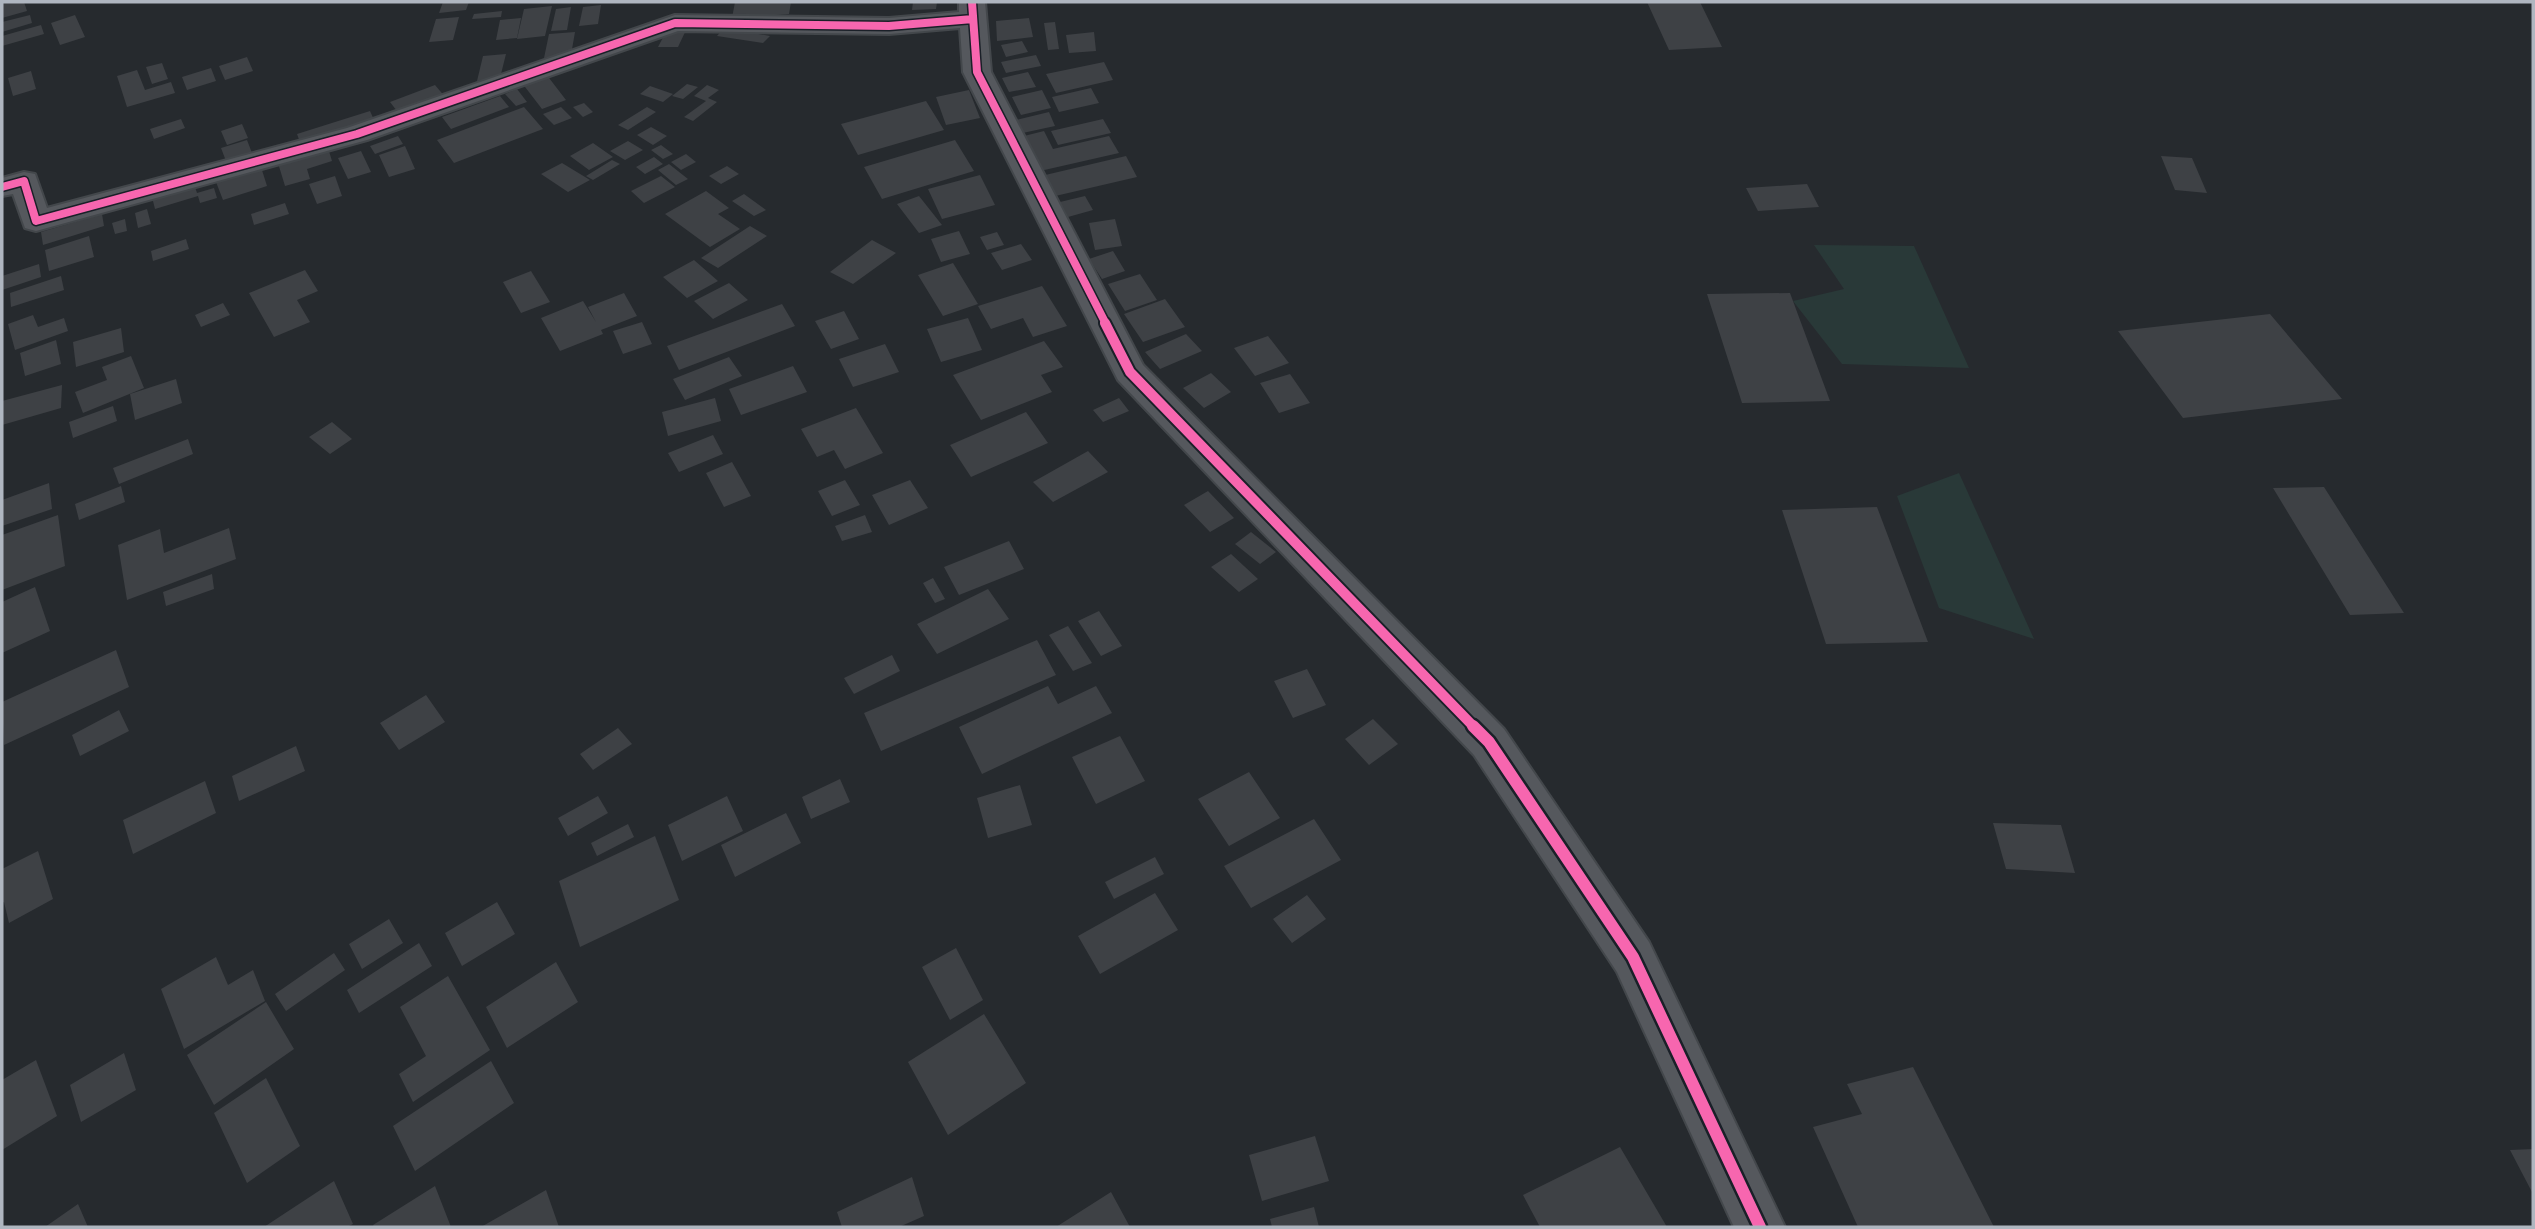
<svg xmlns="http://www.w3.org/2000/svg" width="2535" height="1229" font-family="'Space Grotesk',sans-serif">
<style>
.green{fill:#293938}
.building{fill:#3e4145}
.lines{fill:none;stroke-linecap:round;stroke-linejoin:round}
.minor-casing{stroke:#43474b;stroke-width:4}
.minor{fill:#55585d;fill-rule:evenodd}
.cycleway-far2-casing{stroke:#1a2028;stroke-width:11}
.cycleway-far1-casing{stroke:#1a2028;stroke-width:14}
.cycleway-casing{stroke:#1a2028;stroke-width:17}
.cycleway-far2{stroke:#f766af;stroke-width:8}
.cycleway-far1{stroke:#f766af;stroke-width:10}
.cycleway{stroke:#f766af;stroke-width:12}
</style>
<rect width="100%" height="100%" fill="#262a2e"/>
<path class="green" d="M1814,245l100,1 55,122 -127,-4 -49,-63 51,-12z
M1959,473l75,166 -95,-31 -42,-112z"/>
<path class="building" d="M2,2h22l3,9 -25,7z
M443,2h26l-3,8 -27,3z
M735,2h56l-2,12 -57,4z
M913,2h24l-1,7 -24,1z
M1647,2h53l22,45 -53,3z
M601,5l-3,19 -19,2 4,-19z
M552,6l-7,30 -28,3 7,-30z
M571,7l-4,23 -16,1 5,-22z
M502,11l-1,6 -29,2 2,-5z
M30,15l2,8 -30,9v-10z
M75,15l10,22 -25,8 -9,-22z
M459,17l-6,23 -24,2 7,-23z
M521,18l-4,20 -21,2 4,-20z
M1029,18l4,19 -36,4 -1,-20z
M1055,22l4,27 -11,1 -4,-27z
M41,25l3,9 -42,12v-10z
M668,28h19l-9,19h-20z
M724,28l46,8 -7,7 -46,-7z
M575,32l-4,23 -27,3 5,-24z
M1094,32l2,19 -27,2 -3,-18z
M1022,41l6,11 -22,5 -5,-12z
M506,54l-6,24 -23,3 6,-25z
M1036,55l5,11 -35,7 -5,-11z
M247,57l6,14 -28,9 -6,-14z
M1104,62l9,18 -57,13 -10,-19z
M162,63l6,16 -16,5 -6,-17z
M211,68l5,13 -29,9 -5,-13z
M137,70l8,20 26,-8 4,11 -48,14 -10,-31z
M31,71l5,18 -23,7 -5,-18z
M1028,72l8,15 -27,5 -7,-14z
M546,74l20,26 -24,9 -20,-26z
M687,84l11,3 -15,12 -11,-3z
M435,85l11,13 -46,17 -10,-13z
M707,85l12,5 -11,8 9,4 -24,19 -9,-4 22,-16 -12,-5z
M650,86l23,8 -10,8 -23,-8z
M1091,88l8,15 -40,9 -7,-15z
M517,89l10,13 -11,4 -11,-12z
M969,90l11,28 -34,7 -10,-28z
M1042,90l9,18 -30,7 -9,-18z
M500,96l9,11 -58,22 -9,-12z
M926,101l18,29 -86,25 -17,-31z
M584,103l9,9 -10,5 -10,-10z
M524,107l19,22 -89,34 -17,-23z
M561,107l11,11 -18,7 -11,-11z
M647,107l9,5 -28,18 -10,-5z
M370,111l5,11 -74,23 -4,-11z
M1049,112l6,14 -37,8 -6,-13z
M181,119l4,9 -31,11 -4,-10z
M1103,119l8,14 -53,12 -7,-14z
M242,124l6,14 -21,7 -6,-14z
M651,127l16,9 -14,9 -16,-10z
M1044,131l9,18 56,-13 10,17 -79,18 -20,-34z
M398,136l5,8 -28,10 -5,-8z
M247,140l5,13 -26,8 -5,-13z
M955,140l19,31 -92,28 -18,-32z
M628,141l15,9 -18,10 -15,-9z
M593,143l20,14 -24,13 -19,-14z
M661,145l12,9 -10,5 -12,-9z
M405,146l10,23 -26,8 -10,-22z
M328,148l4,13 -25,8 3,10 -25,7 -7,-23z
M361,151l10,21 -23,7 -10,-21z
M686,154l10,8 -15,8 -10,-8z
M1126,156l11,21 -86,20 -10,-21z
M2161,156l31,2 15,35 -32,-3z
M654,157l9,7 -18,10 -9,-7z
M612,160l8,4 -27,16 -7,-4z
M562,163l28,17 -22,12 -27,-18z
M669,164l19,15 -12,6 -18,-15z
M727,166l12,8 -18,10 -12,-8z
M261,167l6,19 -44,14 -7,-18z
M980,175l15,30 -53,14 -14,-30z
M335,176l7,20 -25,8 -8,-20z
M661,176l14,11 -31,16 -13,-12z
M194,184l3,9 17,-5 3,10 -17,5 -2,-7 -43,13 -3,-12z
M1807,184l12,23 -61,4 -12,-23z
M706,191l23,17 -11,6 22,15 -30,18 -45,-33z
M744,194l22,16 -12,6 -22,-15z
M919,196l23,29 -23,8 -22,-29z
M1085,196l8,14 -25,7 -8,-15z
M285,203l4,11 -35,11 -3,-11z
M147,209l4,15 -13,4 -3,-15z
M102,214l2,12 -61,19 -2,-13z
M125,219l2,12 -12,3 -3,-11z
M1115,219l7,27 -27,4 -6,-27z
M750,226l17,10 -49,32 -17,-10z
M959,231l11,23 -29,8 -10,-23z
M997,232l7,13 -17,5 -7,-13z
M89,236l5,21 -45,14 -4,-21z
M186,239l3,10 -36,12 -2,-10z
M872,240l24,13 -43,31 -23,-12z
M1021,244l11,16 -30,10 -11,-17z
M1113,251l12,20 -23,8 -13,-20z
M694,260l24,21 -31,17 -24,-21z
M953,263l25,41 -35,12 -25,-41z
M39,264l2,13 -39,13v-14z
M305,270l13,21 -21,9 13,22 -36,15 -25,-44z
M531,271l19,31 -29,11 -18,-31z
M1140,274l17,26 -32,11 -17,-27z
M61,276l3,14 -53,17 -1,-14z
M729,283l19,17 -35,19 -19,-18z
M1042,286l25,40 -34,11 -10,-19 -32,11 -13,-23z
M624,293l13,23 -36,14 2,4 -43,17 -19,-33 42,-17 13,21 -8,-15z
M1790,293l40,108 -88,2 -35,-109z
M1165,299l20,28 -42,15 -19,-28z
M223,303l7,12 -29,12 -6,-12z
M782,304l13,22 -116,44 -12,-24z
M844,311l15,28 -28,10 -16,-28z
M2270,314l72,85 -159,19 -65,-87z
M33,315l5,12 26,-9 4,13 -53,19 -7,-26z
M968,318l14,32 -41,12 -14,-33z
M642,322l10,22 -29,10 -10,-23z
M121,328l3,24 -48,15 -3,-25z
M1186,334l16,17 -42,18 -15,-17z
M1268,336l21,27 -34,13 -21,-28z
M56,340l5,24 -36,12 -5,-23z
M1044,341l19,26 -22,8 11,17 -71,28 -28,-45z
M885,344l14,28 -46,15 -14,-28z
M131,356l13,32 -61,25 -8,-21 32,-12 -5,-13z
M729,357l13,19 -57,24 -12,-21z
M793,366l14,26 -66,23 -12,-26z
M1211,373l20,19 -27,16 -21,-20z
M1290,374l20,29 -31,10 -19,-30z
M176,379l6,24 -47,17 -5,-26z
M62,385l-1,23 -59,17v-24z
M715,398l6,23 -53,15 -6,-24z
M1119,398l10,13 -26,11 -10,-12z
M113,406l4,15 -44,17 -4,-16z
M856,408l27,45 -38,16 -11,-19 -17,7 -16,-28z
M1026,412l22,31 -77,34 -21,-32z
M332,422l20,17 -22,15 -21,-17z
M713,435l10,19 -44,18 -11,-19z
M188,439l5,15 -74,30 -6,-16z
M1088,451l20,21 -55,30 -20,-20z
M732,462l19,34 -27,11 -18,-34z
M845,480l15,25 -28,11 -14,-25z
M910,480l18,28 -39,17 -17,-30z
M49,483l3,26 -50,17v-26z
M121,486l4,16 -46,18 -4,-16z
M2324,487l80,126 -54,2 -77,-127z
M1208,491l26,27 -24,14 -26,-27z
M1877,507l51,135 -102,2 -44,-134z
M58,515l7,51 -63,24v-55z
M865,515l7,17 -30,9 -7,-15z
M229,528l7,31 -109,41 -9,-55 42,-16 4,24z
M1251,532l25,20 -16,12 -25,-20z
M1009,541l15,28 -65,26 -15,-28z
M1231,554l27,25 -19,13 -28,-25z
M212,574l2,15 -48,17 -3,-14z
M933,578l12,21 -10,4 -12,-20z
M35,587l15,44 -48,22v-51z
M988,589l21,30 -72,35 -20,-30z
M1099,611l23,35 -21,10 -23,-35z
M1068,626l24,37 -19,8 -24,-36z
M1037,640l19,35 -175,76 -17,-38z
M116,650l13,37 -125,58 -2,-43z
M892,655l8,16 -46,23 -10,-16z
M1307,669l19,36 -33,13 -19,-37z
M1048,686l10,18 38,-18 16,27 -130,61 -23,-47z
M426,695l19,27 -46,28 -19,-27z
M119,710l10,21 -49,25 -8,-21z
M1373,719l25,25 -29,21 -24,-26z
M618,728l14,16 -39,26 -13,-16z
M1120,736l25,45 -49,23 -24,-47z
M296,746l9,25 -66,30 -7,-25z
M1249,772l31,46 -51,28 -31,-47z
M840,779l10,23 -39,17 -9,-22z
M205,781l11,32 -83,41 -10,-34z
M1020,785l12,40 -44,13 -11,-40z
M598,796l10,17 -40,23 -10,-18z
M727,796l16,35 -61,30 -14,-36z
M786,813l15,30 -66,34 -14,-32z
M1314,819l27,41 -90,48 -27,-42z
M1993,823l68,2 14,48 -69,-4z
M628,824l6,13 -37,19 -6,-13z
M655,836l24,64 -99,47 -21,-66z
M38,851l15,48 -44,24 -5,-21 -2,1v-34z
M1155,857l9,17 -50,25 -9,-17z
M1155,893l23,37 -78,44 -22,-38z
M1307,895l19,24 -34,24 -19,-24z
M497,902l18,32 -53,32 -17,-33z
M389,919l14,24 -41,26 -13,-25z
M419,943l13,23 -73,47 -12,-23z
M956,948l27,52 -33,20 -28,-53z
M334,953l11,17 -59,41 -11,-17z
M216,957l12,28 25,-15 12,31 -81,48 -23,-60z
M556,962l22,40 -71,46 -21,-41z
M448,976l42,74 -77,52 -14,-28 27,-18 -26,-49z
M266,1002l28,47 -80,56 -27,-50z
M984,1014l42,69 -78,52 -40,-73z
M124,1053l12,37 -55,32 -11,-37z
M36,1060l21,56 -55,34v-70z
M491,1061l23,42 -99,68 -22,-45z
M1913,1067l81,160h-136l-45,-100 49,-13 -15,-30z
M266,1078l34,68 -53,37 -33,-70z
M1315,1136l14,45 -67,20 -13,-46z
M1620,1147l47,80h-127l-17,-32z
M2533,1149v45l-23,-44z
M912,1177l12,39 -25,11h-57l-5,-15z
M334,1181l19,43 -6,3h-83z
M435,1186l16,41h-77l-1,-2z
M546,1190l13,37h-78z
M1111,1192l19,35h-74z
M78,1204l10,23h-43z
M1314,1207l5,20h-47l-2,-8z"/>
<g class="lines">
<defs>
<path id="minor" d="M959,2h26l6,70 152,293 361,364 145,213 136,285h-51l-117,-255 -143,-217 -356,-375 -155,-308 -3,-44 -71,6 -211,-3 -311,109 -331,91 -11,-3 -12,-34 -11,2v-18l22,-6 11,2 12,34 300,-80 328,-113 214,3 70,-6z"/>
</defs>
<use href="#minor" class="minor-casing"/>
<use href="#minor" class="minor"/>
<defs>
<path id="cycleway-far2" d="M972,2l5,70 129,252
M2,187l22,-6 12,40 321,-87 318,-111 214,3 84,-7"/>
<path id="cycleway-far1" d="M1105,323l25,49 345,356"/>
<path id="cycleway" d="M1473,726l16,16 144,215 127,270"/>
</defs>
<use href="#cycleway-far2" class="cycleway-far2-casing"/>
<use href="#cycleway-far1" class="cycleway-far1-casing"/>
<use href="#cycleway" class="cycleway-casing"/>
<use href="#cycleway-far2" class="cycleway-far2"/>
<use href="#cycleway-far1" class="cycleway-far1"/>
<use href="#cycleway" class="cycleway"/>
</g>
<rect width="2535" height="1229" fill="none" stroke="#afb6c0" stroke-width="7"/>
</svg>
